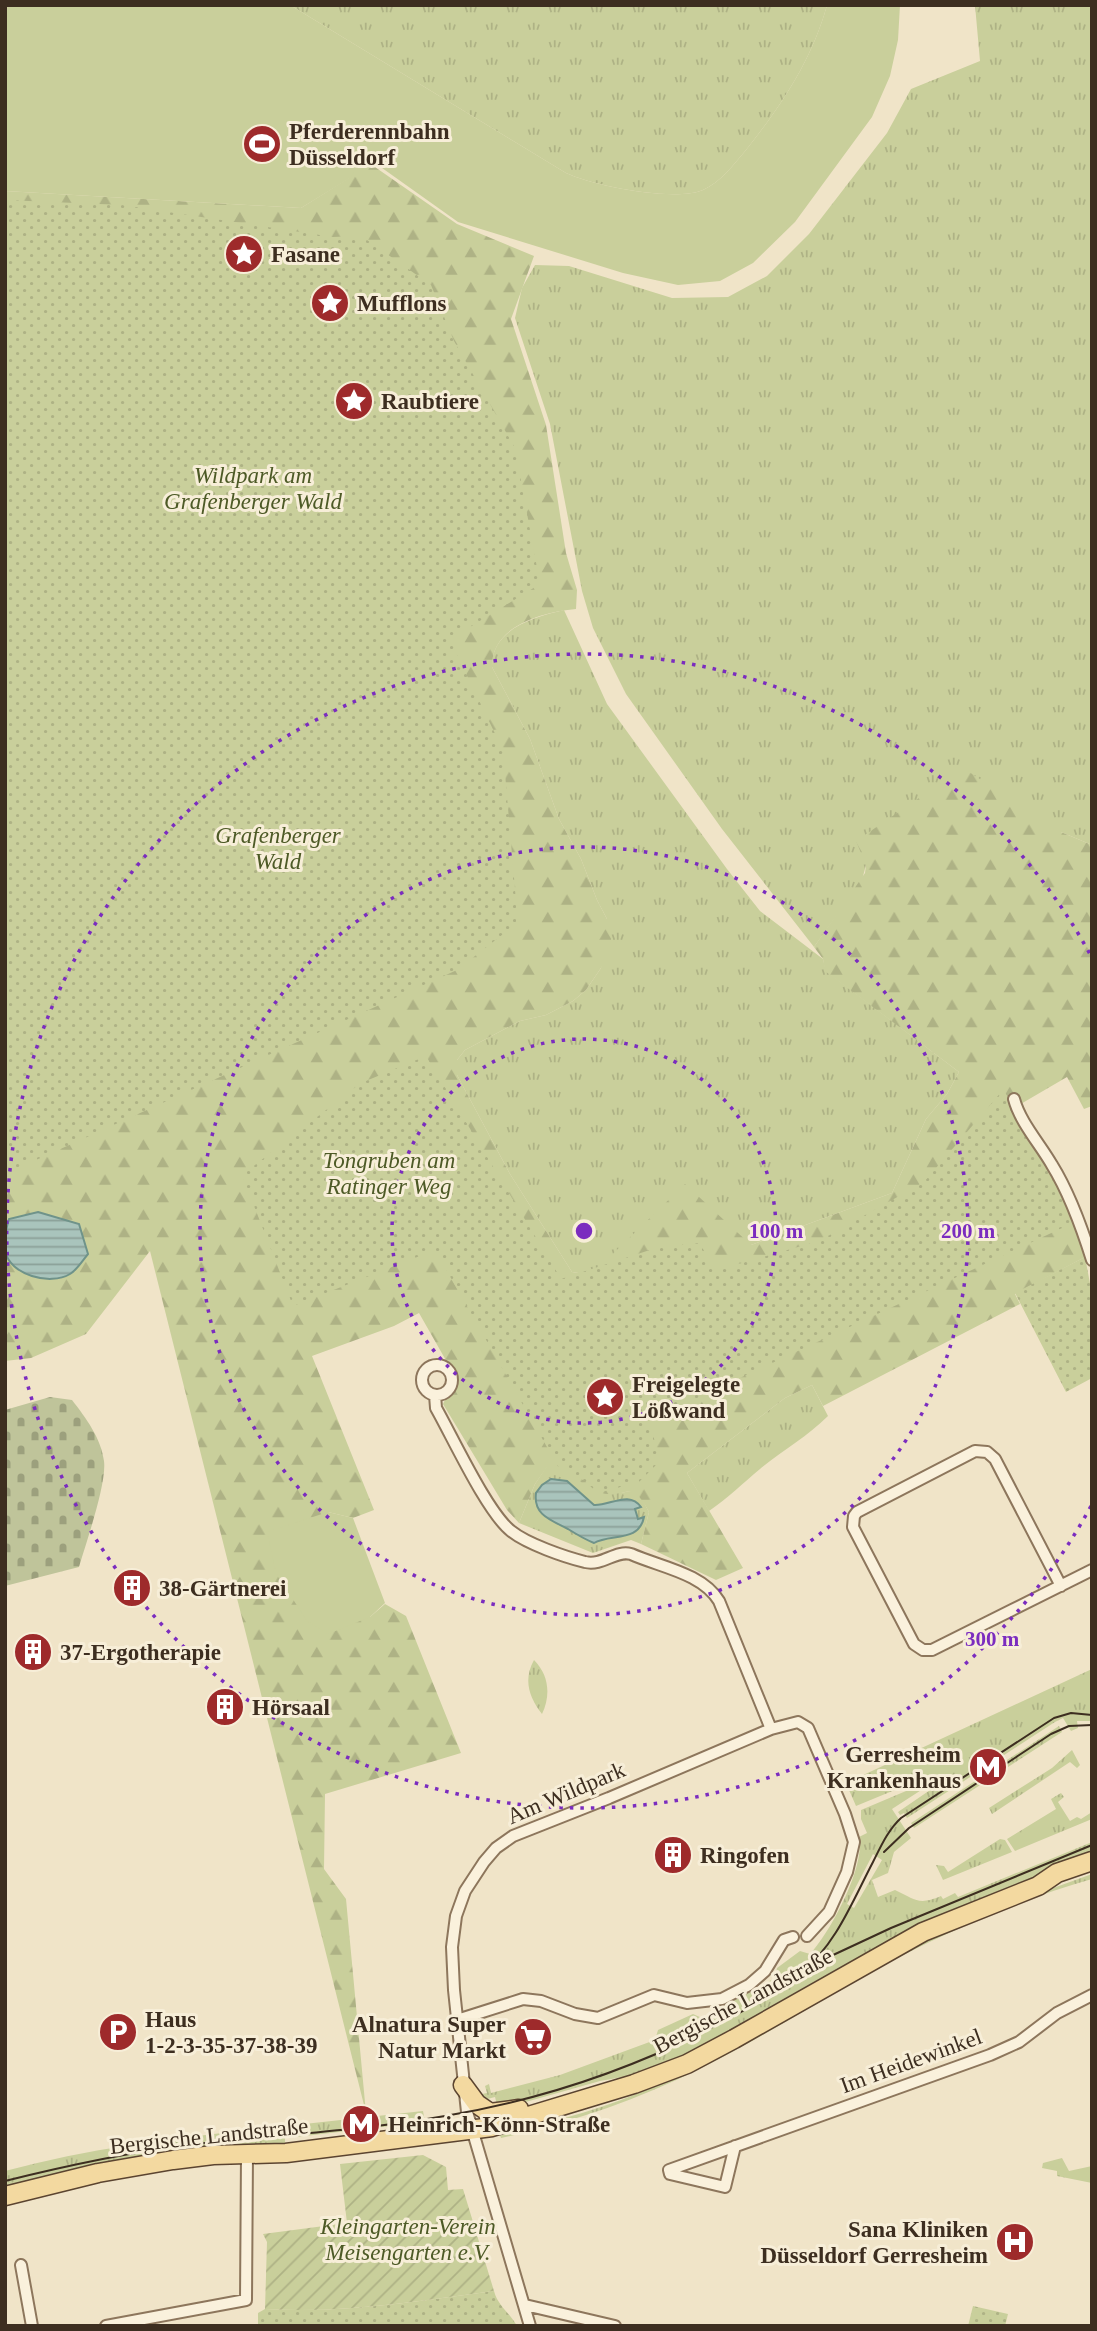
<svg xmlns="http://www.w3.org/2000/svg" width="1097" height="2331" font-family="'Times New Roman',serif">
<style>
.grass{fill:url(#grass-tufts);fill-rule:evenodd}
.forest{fill:url(#forest-firs)}
.cemetery{fill:url(#cemetery-stones)}
.park{fill:url(#park-dots)}
.garden{fill:url(#garden-furrows)}
.pitch{fill:#c9cf9b}
.water{fill:url(#water-rules);stroke:#6f938a;stroke-width:2}
.lines{fill:none;stroke-linecap:round;stroke-linejoin:round}
.street-casing{stroke:#8d765c;stroke-width:14}
.primary-casing{stroke:#5b4430;stroke-width:21}
.street{stroke:#faf1dc;stroke-width:10}
.primary{stroke:#f3d9a0;stroke-width:18}
.tram{stroke:#3d2e20;stroke-width:2}
.ring{fill:none;stroke:#7b2cbf;stroke-width:3.5;stroke-dasharray:3.5 7}
.labels{text-anchor:middle;dominant-baseline:central;stroke-width:6;stroke-linejoin:round;paint-order:stroke}
.poi-label{font-size:23px;font-weight:bold;fill:#3d2e20;stroke:#f7eed8;text-anchor:start}
.park-label{font-size:23px;font-style:italic;fill:#4d5a26;stroke:#f7eed8}
.street-label{font-size:23px;fill:#3d2e20;stroke:#f7eed8}
.centre{fill:#7b2cbf;stroke:#f7eed8;stroke-width:3.5}
.ring-label{font-size:21px;text-anchor:middle;font-weight:bold;fill:#7b2cbf;stroke:#f7eed8;stroke-width:6;stroke-linejoin:round;paint-order:stroke}
</style>
<defs>
<pattern id="grass-tufts" width="24" height="20" patternUnits="userSpaceOnUse" patternTransform="scale(1.75)"><rect width="24" height="20" fill="#c9cf9b"/><path d="M3 7l-1-3M5 7V3M7 7l1-3M15 17l-1-3M17 17v-4M19 17l1-3" fill="none" stroke="#aeb285"/></pattern>
<pattern id="forest-firs" width="22" height="20" patternUnits="userSpaceOnUse" patternTransform="scale(1.75)"><rect width="22" height="20" fill="#c9cf9b"/><path d="M5 1l3.5 6h-7zM16 11l3.5 6h-7z" fill="#aeb285"/></pattern>
<pattern id="cemetery-stones" width="16" height="16" patternUnits="userSpaceOnUse" patternTransform="scale(1.75)"><rect width="16" height="16" fill="#bfc49a"/><path d="M2 7V4a2 2 0 0 1 4 0v3zM10 15v-3a2 2 0 0 1 4 0v3z" fill="#9ca07d"/></pattern>
<pattern id="park-dots" width="8" height="8" patternUnits="userSpaceOnUse" patternTransform="scale(1.75)"><rect width="8" height="8" fill="#c9cf9b"/><path d="M2 2h.1M6 6h.1" fill="none" stroke="#aeb285" stroke-width="1.8" stroke-linecap="round"/></pattern>
<pattern id="garden-furrows" width="10" height="10" patternUnits="userSpaceOnUse" patternTransform="scale(1.75)"><rect width="10" height="10" fill="#c9cf9b"/><path d="M-1 1l2-2M0 10L10 0M9 11l2-2" fill="none" stroke="#aeb285"/></pattern>
<pattern id="water-rules" width="6" height="5" patternUnits="userSpaceOnUse" patternTransform="scale(1.75)"><rect width="6" height="5" fill="#a9c4bc"/><path d="M0 2.5h6" fill="none" stroke="#8ba098"/></pattern>
</defs>
<rect width="100%" height="100%" fill="#f0e4c8"/>
<path class="grass" d="M290,5h537c-15,55 -46,101 -81,145 -13,15 -25,32 -43,40 -29,12 -109,-4 -137,-17z
M975,5h117v840l-31,-13 -195,33 -4,15 -48,67 -92,-118 -96,-135 -33,-66 -11,-37 -32,-167 -35,-106 7,-30 13,-23 34,1 103,32 56,-1 39,-21 42,-42 78,-101 24,-44 69,-28z
M564,610l43,94 120,165 33,42 63,48 3,12 133,101 -12,22 -21,25 -34,74 -141,52 -160,30 -19,-3 -62,-98 -53,-99v-15l8,-10 55,-29 26,-6 27,-14 13,-11 15,-22 6,-49 -10,-19 -16,-41 -22,-40 -29,-80 -38,-72c-1,-38 42,-50 72,-57z
M812,1385l16,31c-21,21 -45,34 -68,53 -17,14 -32,29 -51,42l-22,-38 98,-75z
M547,1466h15l57,27 13,-2 8,4 9,17 -8,32 -10,-4 -38,13 -74,-30 16,-39z
M534,1660c15,15 17,35 8,54 -13,-17 -19,-34 -8,-54z
M1092,1669l-1,52h-14l1,7 -7,3 -8,-13 -8,4 -148,96 -3,-5 -4,2 -2,-3 38,-26 -6,-8 -11,2 -63,26 -10,-23z
M1059,1726l3,6 -148,96 -3,-5z
M1072,1750l8,15 -3,3 -7,-6 -78,52 -3,-6 63,-40z
M925,1783l4,2 -37,24 19,29 -17,14 -6,21 -16,7 6,17 17,-7c20,9 23,16 46,6l2,3 12,-6 3,4 134,-55v15l-405,197 -53,21 -34,6 -96,27 -6,1 -3,-12 -15,4 -3,-6 10,-2 -2,-7 4,-2 2,9 69,-18 95,-35 3,-10 35,-16 9,4 73,-40 2,-10 23,-17 10,3c20,-21 56,-88 49,-117l8,-4 -6,-14v-9zM873,1854l9,6 -28,48 -7,-4z
M1061,1793l3,4 -6,5 12,19 7,-4 4,2 11,-7v7l-77,32 -8,-12 49,-30 -5,-10z
M1000,1839l5,1 7,12 -69,28 -7,-15 8,1 4,6z
M1092,1874v5c-68,19 -149,54 -211,88 -60,33 -118,70 -180,101 -63,32 -131,55 -200,70l-1,-3c52,-13 108,-27 157,-50 97,-47 187,-110 286,-154 48,-21 99,-39 149,-57z
M423,2111l2,11 -129,15 -1,-12z
M287,2126l2,12h-4v5l-65,3 -88,12 -127,30v-17c93,-25 187,-35 282,-45z
M1062,2158l7,13 23,-5v17l-35,-7v-5l-15,-3 1,-5z"/>
<path class="forest" d="M362,158l95,66 77,32 -23,63 35,106 20,128 11,37 -1,19c-33,3 -85,17 -84,58l38,72 29,80 22,40 16,41 10,19 4,15v13l-10,21 -15,22 -13,11 -27,14 -26,6 -55,29 -8,10v15l53,99 62,98 19,3 94,-91 66,61 141,-52 34,-74 21,-25 12,-22 -134,-101 -2,-12 -9,-12 51,-74 1,-8 -10,-24 107,-73 98,64 31,13v261l-8,3 -17,-32 -53,31 60,107 13,41 -72,38 5,10 -197,102 -11,-21 -27,13 -98,75 56,95 -27,12 -75,-36 8,-32c-19,-36 -22,-11 -51,-20 -14,-5 -25,-17 -36,-26l-15,1 -12,17 -16,39 -12,-13 -64,-106 13,-26 -37,-65 -25,13 -82,30 62,154 -21,8 -25,-6 42,105 15,-13 21,12 55,137 -136,41 -1,75 22,30 20,214 -216,-862 -64,83 -55,24 -26,3v-107l14,17 60,-47 -40,-12 -30,7 -4,11v-1039l296,17 48,-30z"/>
<path class="cemetery" d="M50,1397l22,3c14,18 29,38 32,61 3,22 -18,82 -25,106l-74,19v-176z"/>
<path class="park" d="M5,200l117,5 211,32 24,-1 10,4 64,45 23,56 61,107 25,136 -88,54 4,15 47,97 13,151v23l-59,46 -452,204z
M426,1056l135,223 95,-31 44,-5 14,28 105,-30 105,-59 79,-92 13,18 61,113 -427,199 9,42 -20,20 -41,11 -15,-13 -23,-10 -125,-220 -142,56 -51,-131 119,-92z
M1085,1257l7,37v84l-26,14 -51,-99z
M494,2291c4,15 15,21 23,35h-259v-13l7,-4c76,5 154,-8 229,-18z
M973,2306l35,8 -3,12h-37z"/>
<path class="garden" d="M423,2155l23,12 2,23 15,-1 31,102c-75,10 -153,23 -229,18l2,-67 -4,-8 84,-11 -7,-59z"/>
<path class="pitch" d="M5,5h285l276,168c28,13 108,29 137,17 18,-8 30,-25 43,-40 35,-44 66,-90 81,-145h73l-2,35 -8,36 -18,41 -77,105 -42,41 -33,18 -42,4 -55,-12 -165,-51 -90,-64 -6,1 -12,19 -49,30 -296,-17z
M328,1512l25,6 32,85 -15,14 -42,17 -21,-13 -31,-48 -9,-41z"/>
<path class="water" d="M38,1212l41,12 9,30c-5,6 -11,16 -18,20 -20,12 -60,1 -65,-23 -2,-11 1,-22 4,-32z
M551,1479l16,2 27,24c16,1 35,-15 47,2l-6,2 3,10 6,-2c-5,26 -34,16 -50,26 -10,-4 -18,-9 -26,-14 -17,-9 -35,-14 -32,-36l6,-8z"/>
<g class="lines">
<defs>
<path id="street" d="M1014,1099c6,23 26,45 38,66 18,29 30,63 40,95
M422 1380a15 15 0 1 1 30 0a15 15 0 1 1-30 0Z
M435,1395l1,13c17,30 51,104 75,123 16,13 54,26 74,31 18,4 30,-12 46,-8 29,13 71,19 88,47l52,128 -162,69 -96,38 -17,12 -12,14 -19,29 -9,25 -4,31 2,43 13,122 63,214
M1061,1586l-66,-127 -8,-7 -12,-1 -118,61 -3,4 -1,11 61,117 9,6h9c53,-27 107,-53 160,-80
M771,1729l27,-7 10,6 37,86 9,28 -7,30 -18,40 -22,24
M457,2020l66,-21 18,2 34,13 23,4 56,-23 33,8 35,-4 27,-14 16,-14 19,-31 9,-3
M735,2146l-10,41 -55,-13 -1,-4 321,-115 29,-13 38,-29 35,-18
M21,2265l11,61
M525,2305l90,21
M106,2326l140,-26 1,-146"/>
<path id="primary" d="M463,2085l14,19 13,9 29,-4
M5,2196l93,-23 75,-13 40,-5 73,-2 206,-26 142,-43 53,-20 47,-25 189,-107 115,-46 19,-13 35,-12"/>
</defs>
<use href="#street" class="street-casing"/>
<use href="#primary" class="primary-casing"/>
<use href="#street" class="street"/>
<use href="#primary" class="primary"/>
<path class="tram" d="M884,1852l25,-24 142,-94 18,-8 23,-1
M816,1963l75,-35 201,-83
M5,2181c60,-15 121,-28 182,-36 86,-10 173,-14 258,-29 89,-15 176,-43 256,-83 35,-18 71,-36 100,-60 35,-28 52,-73 72,-111 8,-16 15,-32 28,-44l153,-100 17,-5 21,2"/>
</g>
<g class="ring">
<circle cx="584" cy="1231" r="192"/>
<circle cx="584" cy="1231" r="384"/>
<path d="M1091 1506A577 577 0 1 1 1091 956"/>
</g>
<defs>
<symbol id="stadium-disc" viewBox="-11 -11 22 22"><circle r="9.5" fill="#9e2a2b" stroke="#f7eed8"/><path d="M0-5a6.5 5 0 1 0 0 10a6.5 5 0 1 0 0-10ZM-3.5-1.8h7v3.6h-7Z" fill="#fff"/></symbol>
<symbol id="sight-disc" viewBox="-11 -11 22 22"><circle r="9.5" fill="#9e2a2b" stroke="#f7eed8"/><path d="M0-6L1.8-2.2L6-1.7L2.9 1.2L3.7 5.4L0 3.3L-3.7 5.4L-2.9 1.2L-6-1.7L-1.8-2.2Z" fill="#fff"/></symbol>
<symbol id="building-disc" viewBox="-11 -11 22 22"><circle r="9.5" fill="#9e2a2b" stroke="#f7eed8"/><path d="M-4-6H4V6H1V3H-1V6H-4ZM-2.5-4.3h1.7v1.8h-1.7ZM.8-4.3h1.7v1.8H.8ZM-2.5-1h1.7V.8h-1.7ZM.8-1h1.7V.8H.8Z" fill="#fff"/></symbol>
<symbol id="metro-disc" viewBox="-11 -11 22 22"><circle r="9.5" fill="#9e2a2b" stroke="#f7eed8"/><path d="M-5.5 5V-5H-3L0 0L3-5H5.5V5H3V-.5L0 4L-3-.5V5Z" fill="#fff"/></symbol>
<symbol id="parking-disc" viewBox="-11 -11 22 22"><circle r="9.5" fill="#9e2a2b" stroke="#f7eed8"/><path d="M-3.5-5.5H1a3.5 3.5 0 0 1 0 7H-1V5.5H-3.5ZM-1-3.4V-.6H.8a1.4 1.4 0 0 0 0-2.8Z" fill="#fff"/></symbol>
<symbol id="supermarket-disc" viewBox="-11 -11 22 22"><circle r="9.5" fill="#9e2a2b" stroke="#f7eed8"/><path d="M-6-5.5h2.5l.6 2H6L4.5 2H-2.5L-4.4-4H-6ZM-1.5 3.2a1.3 1.3 0 1 0 .1 0ZM3 3.2a1.3 1.3 0 1 0 .1 0Z" fill="#fff"/></symbol>
<symbol id="hospital-disc" viewBox="-11 -11 22 22"><circle r="9.5" fill="#9e2a2b" stroke="#f7eed8"/><path d="M-5-5h3v3.5h4V-5h3V5h-3V1.5h-4V5h-3Z" fill="#fff"/></symbol>
</defs>
<g fill-rule="evenodd">
<use href="#stadium-disc" x="240" y="122" width="44" height="44"/>
<use href="#sight-disc" x="222" y="232" width="44" height="44"/>
<use href="#sight-disc" x="308" y="281" width="44" height="44"/>
<use href="#sight-disc" x="332" y="379" width="44" height="44"/>
<use href="#sight-disc" x="583" y="1375" width="44" height="44"/>
<use href="#building-disc" x="110" y="1566" width="44" height="44"/>
<use href="#building-disc" x="11" y="1630" width="44" height="44"/>
<use href="#building-disc" x="203" y="1685" width="44" height="44"/>
<use href="#metro-disc" x="966" y="1745" width="44" height="44"/>
<use href="#building-disc" x="651" y="1833" width="44" height="44"/>
<use href="#parking-disc" x="96" y="2010" width="44" height="44"/>
<use href="#supermarket-disc" x="511" y="2015" width="44" height="44"/>
<use href="#metro-disc" x="339" y="2102" width="44" height="44"/>
<use href="#hospital-disc" x="993" y="2220" width="44" height="44"/>
</g>
<g class="labels">
<g class="poi-label">
<text x="289" y="131">Pferderennbahn<tspan x="289" dy="26">Düsseldorf</tspan></text>
<text x="271" y="254">Fasane</text>
<text x="357" y="303">Mufflons</text>
<text x="381" y="401">Raubtiere</text>
<text x="632" y="1384">Freigelegte<tspan x="632" dy="26">Lößwand</tspan></text>
<text x="159" y="1588">38-Gärtnerei</text>
<text x="60" y="1652">37-Ergotherapie</text>
<text x="252" y="1707">Hörsaal</text>
<text x="961" y="1754" text-anchor="end">Gerresheim<tspan x="961" dy="26">Krankenhaus</tspan></text>
<text x="700" y="1855">Ringofen</text>
<text x="145" y="2019">Haus<tspan x="145" dy="26">1-2-3-35-37-38-39</tspan></text>
<text x="506" y="2024" text-anchor="end">Alnatura Super<tspan x="506" dy="26">Natur Markt</tspan></text>
<text x="388" y="2124">Heinrich-Könn-Straße</text>
<text x="988" y="2229" text-anchor="end">Sana Kliniken<tspan x="988" dy="26">Düsseldorf Gerresheim</tspan></text>
</g>
<g class="park-label">
<text x="253" y="475">Wildpark am<tspan x="253" dy="26">Grafenberger Wald</tspan></text>
<text x="278" y="835">Grafenberger<tspan x="278" dy="26">Wald</tspan></text>
<text x="389" y="1160">Tongruben am<tspan x="389" dy="26">Ratinger Weg</tspan></text>
<text x="408" y="2226">Kleingarten-Verein<tspan x="408" dy="26">Meisengarten e.V.</tspan></text>
</g>
<g class="street-label">
<text transform="translate(566 1793) rotate(-23)">Am Wildpark</text>
<text transform="translate(743 2001) rotate(-28)">Bergische Landstraße</text>
<text transform="translate(911 2061) rotate(-20)">Im Heidewinkel</text>
<text transform="translate(209 2136) rotate(-6)">Bergische Landstraße</text>
</g>
</g>
<circle cx="584" cy="1231" r="10" class="centre"/>
<g class="ring-label">
<text x="776" y="1238">100 m</text>
<text x="968" y="1238">200 m</text>
<text x="992" y="1646">300 m</text>
</g>
<rect width="1097" height="2331" fill="none" stroke="#3d2e20" stroke-width="14"/>
</svg>
